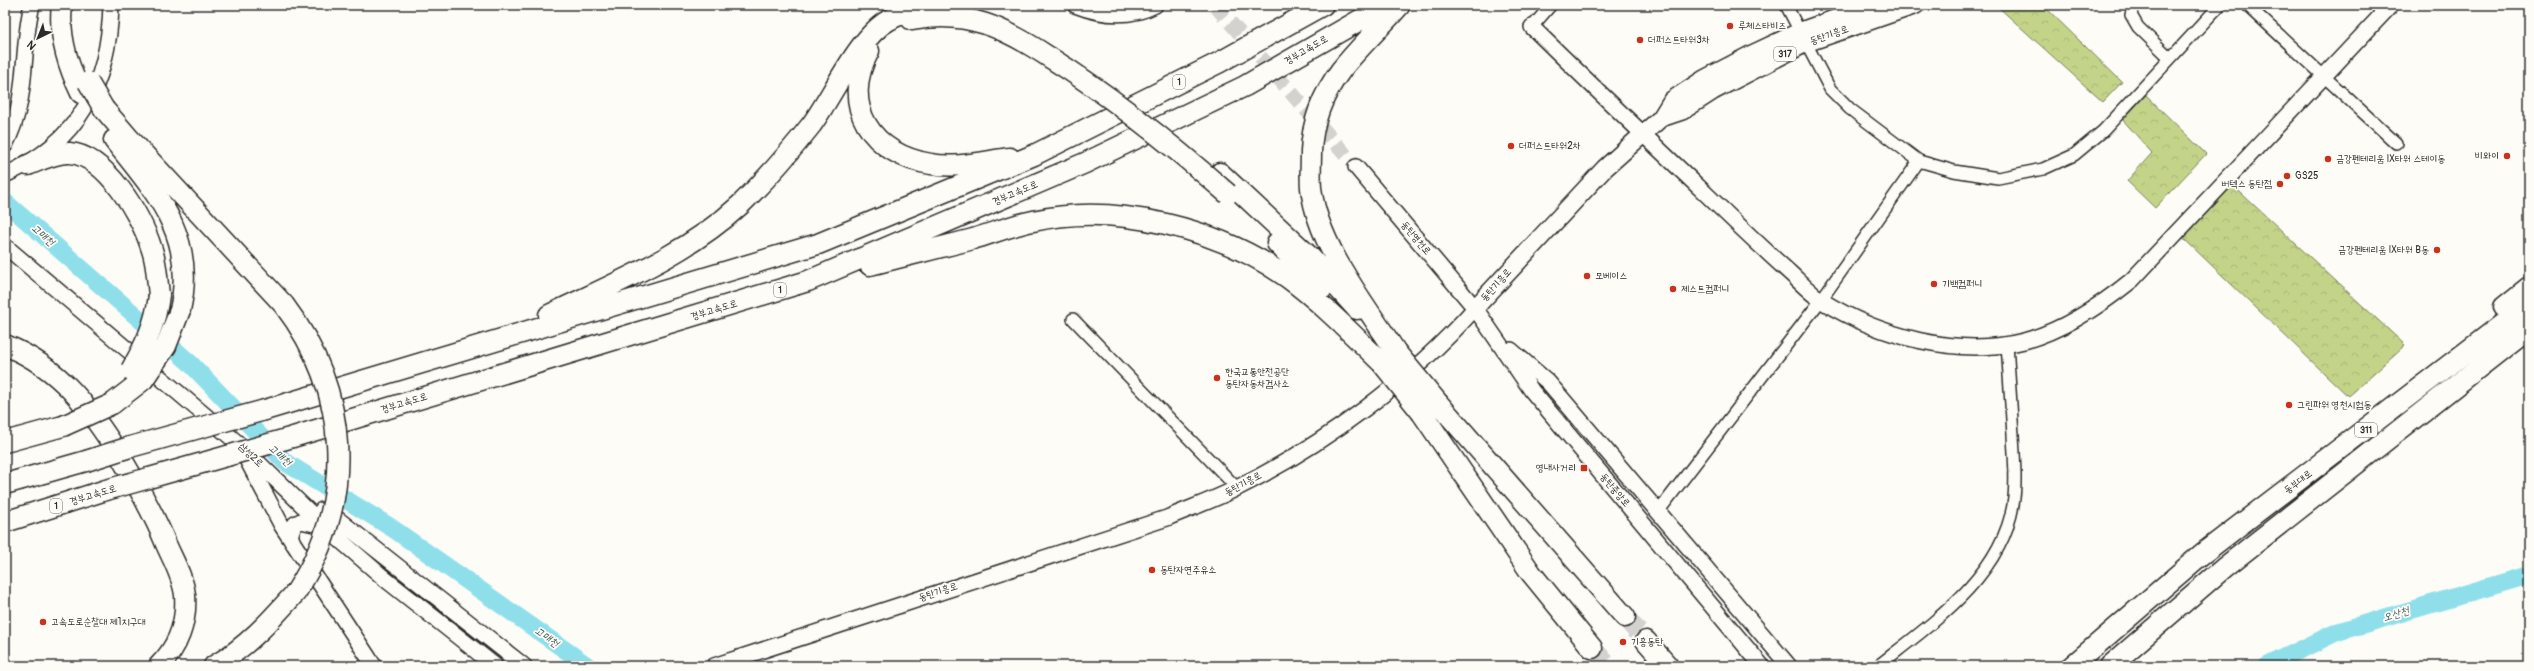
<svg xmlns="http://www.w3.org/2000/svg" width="2534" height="671" font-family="Pangolin,'Poor Story',sans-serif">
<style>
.park{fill:url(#park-crowns);stroke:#77805a}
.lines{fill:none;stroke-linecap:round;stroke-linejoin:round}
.river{stroke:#8fdfea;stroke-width:18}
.secondary-tunnel{stroke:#d3d2ce;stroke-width:15;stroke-dasharray:15 8;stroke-linecap:butt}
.highway-tunnel{stroke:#d3d2ce;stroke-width:20;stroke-dasharray:20 10;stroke-linecap:butt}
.street-casing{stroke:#2b2b2b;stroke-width:14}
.secondary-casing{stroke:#2b2b2b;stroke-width:18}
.primary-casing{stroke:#2b2b2b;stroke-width:20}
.highway-casing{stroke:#2b2b2b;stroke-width:23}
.street{stroke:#fdfcf7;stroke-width:11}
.secondary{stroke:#fdfcf7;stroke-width:15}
.primary{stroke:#fdfcf7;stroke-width:17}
.highway{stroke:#fdfcf7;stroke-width:20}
.highway-bridge-casing{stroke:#2b2b2b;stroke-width:23;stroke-linecap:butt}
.highway-bridge{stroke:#fdfcf7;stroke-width:20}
.poi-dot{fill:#c8321e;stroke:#fdfcf7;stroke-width:1.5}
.labels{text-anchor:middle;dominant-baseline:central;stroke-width:3.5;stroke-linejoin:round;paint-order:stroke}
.shield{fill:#fdfcf7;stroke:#6a6a68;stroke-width:1}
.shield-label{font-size:9px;font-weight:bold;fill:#2b2b2b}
.poi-label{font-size:10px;fill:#2b2b2b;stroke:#fdfcf7;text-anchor:start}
.street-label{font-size:10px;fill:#2b2b2b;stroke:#fdfcf7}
.water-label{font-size:11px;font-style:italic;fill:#44585b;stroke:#fdfcf7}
</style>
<defs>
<pattern id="park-crowns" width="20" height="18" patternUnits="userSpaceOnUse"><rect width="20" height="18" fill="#c3d489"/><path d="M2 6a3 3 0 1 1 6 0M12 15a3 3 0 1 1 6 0" fill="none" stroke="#a8b676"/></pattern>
</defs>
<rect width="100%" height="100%" fill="#fdfcf7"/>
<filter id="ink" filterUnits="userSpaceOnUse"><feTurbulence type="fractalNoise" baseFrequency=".025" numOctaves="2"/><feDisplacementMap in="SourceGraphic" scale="8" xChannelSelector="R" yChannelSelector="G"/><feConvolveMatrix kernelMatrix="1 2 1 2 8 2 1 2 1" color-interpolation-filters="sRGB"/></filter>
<g filter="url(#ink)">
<path class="park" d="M1996,5h51l-2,2 77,75 -19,20z
M2146,95l60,59 -51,54 -28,-27 25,-28 -29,-33z
M2228,181l177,164 -57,51 -168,-161z"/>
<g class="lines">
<path class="river" d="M5,202l185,161 95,99 107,66 196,138
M2267,666l70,-34 192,-57"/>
<path class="secondary-tunnel" d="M1215,5l141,162"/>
<path class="highway-tunnel" d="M1625,617l21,24
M1592,648l16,18"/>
<defs>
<path id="street" d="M1786,5l44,84 20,20 69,52 35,10 44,7 45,-9 31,-14 29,-24 117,-126
M2134,5l-3,10 7,12 32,31
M2247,5l149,138
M1532,27l19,-22
M1073,319l164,169
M1658,512l163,-212 98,-139
M1878,666c53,-42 123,-89 135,-161 4,-23 1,-47 0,-70 -2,-30 -4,-60 -6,-91"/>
<path id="secondary" d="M1075,5c26,10 55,13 80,0
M1532,27c57,56 115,111 173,166 28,27 55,53 84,79 10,9 21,21 33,29 57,35 135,57 202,40 40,-11 76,-35 108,-61l259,-275
M5,145c25,-48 15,-92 27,-140
M1356,167l119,141 57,83 230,275
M5,175c74,-33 104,-91 106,-170
M5,246l235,199 85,82 60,52 110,87
M1511,350l37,32 241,284
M243,452l39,74 92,140
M322,510l13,7 189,149
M293,543l-3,-8 5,-11 6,-3 22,5
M714,666l453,-148c23,-10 47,-18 70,-30 88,-44 173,-107 238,-180"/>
<path id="primary" d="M1661,118l21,-7 31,-20 93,-48 110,-38
M1475,308l130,-140 56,-50 11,-18 32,-21 46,-24 51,-24 72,-26"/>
<path id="highway" d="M62,5c-4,31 6,61 19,88
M912,20c54,-11 93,8 137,37
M869,51c-30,55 3,104 62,113 25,5 54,-3 79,-6
M104,109l24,28 156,168
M114,140c42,53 83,96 66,170
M28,165c13,-5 28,-13 42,-12 36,3 71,62 81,94 6,15 6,32 8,48
M1220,173l90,84 47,52
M1277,243l45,46
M870,265c34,-9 69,-17 103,-26 20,-6 40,-14 60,-18 83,-19 187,8 255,57 34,25 64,56 94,85
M2504,307l25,-20
M549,315c66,-32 137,-60 191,-110 26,-25 50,-53 72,-81 21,-29 47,-88 77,-104 12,-7 26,-11 39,-15
M5,345c57,23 86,65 118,116 16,27 31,53 43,83 7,16 17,33 19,51 2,27 -7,52 -26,71
M1396,352c-31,-48 -78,-106 -85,-164 -1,-12 0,-24 0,-36 1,-30 12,-58 30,-82 18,-23 40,-43 59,-65
M112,404l31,-24
M1439,404l186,213
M265,410l553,-166 216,-89 186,-93 103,-57
M1422,413l109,160 61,75
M293,437l515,-156 277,-118 160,-77 141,-81
M5,442l58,-16
M130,447l69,-19
M149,478l78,-22
M5,484l81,-23
M5,522l101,-32
M1646,641l22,25
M214,666c33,-19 57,-46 82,-74
M2072,666l130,-112 327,-250
M2110,666l115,-99 304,-239"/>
</defs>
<use href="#street" class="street-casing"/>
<use href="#secondary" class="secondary-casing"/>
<use href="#primary" class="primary-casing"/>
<use href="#highway" class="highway-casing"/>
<use href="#street" class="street"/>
<use href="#secondary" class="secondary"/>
<use href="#primary" class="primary"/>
<use href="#highway" class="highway"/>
<defs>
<path id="highway-bridge" d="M1049,57c64,40 122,87 179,137
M88,82l16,27
M284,305c66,87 72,195 12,287
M1396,352l43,52
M1382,363l40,50
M131,370c14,-24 25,-47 28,-75
M143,380l23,-34 14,-36
M63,426l49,-22
M199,428l66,-18
M227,456l66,-19
M86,461l44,-14
M106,490l43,-12"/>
</defs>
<use href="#highway-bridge" class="highway-bridge-casing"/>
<use href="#highway-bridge" class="highway-bridge"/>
</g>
</g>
<g class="poi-dot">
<circle cx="1730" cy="26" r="4"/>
<circle cx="1640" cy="40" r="4"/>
<circle cx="1511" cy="146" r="4"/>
<circle cx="2507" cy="156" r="4"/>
<circle cx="2328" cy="159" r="4"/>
<circle cx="2287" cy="176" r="4"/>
<circle cx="2280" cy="184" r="4"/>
<circle cx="2437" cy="250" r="4"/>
<circle cx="1587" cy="276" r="4"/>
<circle cx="1934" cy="284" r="4"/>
<circle cx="1673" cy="289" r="4"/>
<circle cx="1217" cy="378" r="4"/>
<circle cx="2289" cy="405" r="4"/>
<rect x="1580" y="464" width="8" height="8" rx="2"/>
<circle cx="1152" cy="570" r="4"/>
<circle cx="43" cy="622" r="4"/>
<circle cx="1623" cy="642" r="4"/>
</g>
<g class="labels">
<g class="shield">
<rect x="1774" y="47" width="22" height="14" rx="3"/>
<rect x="1173" y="75" width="12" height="14" rx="3"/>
<rect x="774" y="283" width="12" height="14" rx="3"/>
<rect x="2355" y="423" width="22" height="14" rx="3"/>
<rect x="50" y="499" width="12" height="14" rx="3"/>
</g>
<g class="shield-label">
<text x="1785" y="54">317</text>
<text x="1179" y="82">1</text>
<text x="780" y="290">1</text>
<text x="2366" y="430">311</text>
<text x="56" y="506">1</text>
</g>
<g class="poi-label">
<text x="1738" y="26">루체스타비즈</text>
<text x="1648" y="40">더퍼스트타워3차</text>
<text x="1519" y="146">더퍼스트타워2차</text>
<text x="2499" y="156" text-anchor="end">비와이</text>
<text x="2336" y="159">금강펜테리움 IX타워 스테이동</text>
<text x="2295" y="176">GS25</text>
<text x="2272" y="184" text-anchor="end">버텍스 동탄점</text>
<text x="2429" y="250" text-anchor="end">금강펜테리움 IX타워 B동</text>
<text x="1595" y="276">모베이스</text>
<text x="1942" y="284">기백컴퍼니</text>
<text x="1681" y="289">제스트컴퍼니</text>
<text x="1225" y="372">한국교통안전공단<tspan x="1225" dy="12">동탄자동차검사소</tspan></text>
<text x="2297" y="405">그린파워 영천시험동</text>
<text x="1576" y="468" text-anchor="end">영내사거리</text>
<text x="1160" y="570">동탄자연주유소</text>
<text x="51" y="622">고속도로순찰대 제1지구대</text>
<text x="1631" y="642">기흥동탄</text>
</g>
<g class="street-label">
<text transform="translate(1829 35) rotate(-19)">동탄기흥로</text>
<text transform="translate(1306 50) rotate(-30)">경부고속도로</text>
<text transform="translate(1015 193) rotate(-23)">경부고속도로</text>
<text transform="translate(1416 238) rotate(50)">동탄영천로</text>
<text transform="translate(1496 285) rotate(-48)">동탄기흥로</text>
<text transform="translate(714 310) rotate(-17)">경부고속도로</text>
<text transform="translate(404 403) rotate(-17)">경부고속도로</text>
<text transform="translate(251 455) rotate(44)">삼성2로</text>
<text transform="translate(2298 482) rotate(-37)">동부대로</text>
<text transform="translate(1243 484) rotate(-28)">동탄기흥로</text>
<text transform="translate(1615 490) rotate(50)">동탄중앙로</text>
<text transform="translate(93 495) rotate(-17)">경부고속도로</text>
<text transform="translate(938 592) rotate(-18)">동탄기흥로</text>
</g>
<g class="water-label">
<text transform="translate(43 235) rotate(41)">고매천</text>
<text transform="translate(280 455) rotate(42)">고매천</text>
<text transform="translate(2396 614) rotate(-17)">오산천</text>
<text transform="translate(547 637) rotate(35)">고매천</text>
</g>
</g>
<rect width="2534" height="671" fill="none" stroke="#fdfcf7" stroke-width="20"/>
<rect x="10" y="10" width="2514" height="651" fill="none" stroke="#2b2b2b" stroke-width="1.5" filter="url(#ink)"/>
<g transform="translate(38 38) rotate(223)" stroke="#fdfcf7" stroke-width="3" paint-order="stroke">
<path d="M0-3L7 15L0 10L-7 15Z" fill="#2b2b2b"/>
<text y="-6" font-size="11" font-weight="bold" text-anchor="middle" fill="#2b2b2b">N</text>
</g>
</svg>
